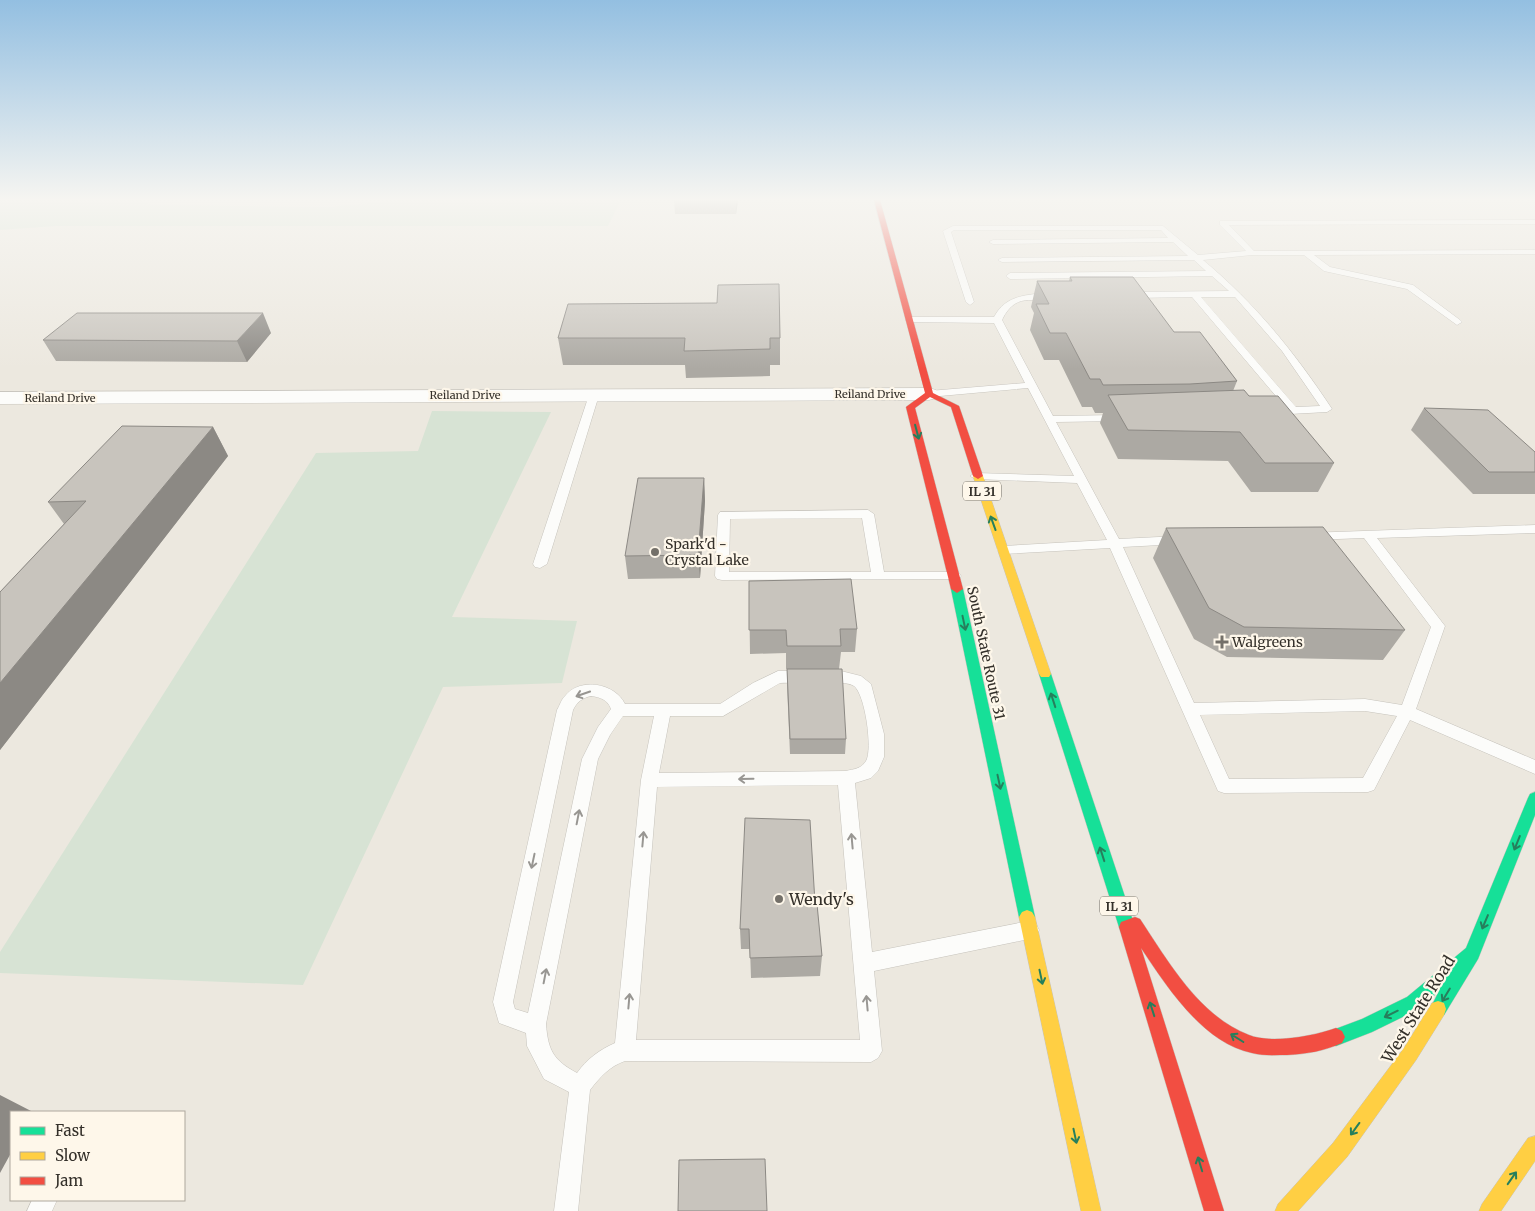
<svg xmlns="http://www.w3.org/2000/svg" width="1535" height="1211" font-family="Merriweather,serif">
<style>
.green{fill:#d7e3d4}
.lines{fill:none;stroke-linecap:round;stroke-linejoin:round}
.lane-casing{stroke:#c6c3bc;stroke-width:1}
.street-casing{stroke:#c6c3bc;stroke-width:1}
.fast-casing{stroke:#c6c3bc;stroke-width:1}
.slow-casing{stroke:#c6c3bc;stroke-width:1}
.jam-casing{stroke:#c6c3bc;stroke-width:1}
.lane{fill:#fcfcfa;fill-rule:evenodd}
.street{fill:#fcfcfa;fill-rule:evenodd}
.fast{fill:#16e098;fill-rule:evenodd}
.slow{fill:#ffcf43;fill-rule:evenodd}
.jam{fill:#f24e42;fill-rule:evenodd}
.wall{fill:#aca9a3}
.shaded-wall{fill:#8c8984}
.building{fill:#c8c4bd;stroke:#8c8984}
.oneway{stroke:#267f5c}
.oneway2{stroke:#989692}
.poi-dot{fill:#747069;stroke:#fef7ea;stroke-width:2}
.labels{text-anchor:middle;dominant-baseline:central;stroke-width:4.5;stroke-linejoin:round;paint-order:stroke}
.far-street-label{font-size:11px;fill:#34302a;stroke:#fef7ea}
.shield{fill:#fef7ea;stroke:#716c64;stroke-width:1}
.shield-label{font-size:12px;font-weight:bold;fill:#34302a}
.poi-label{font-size:14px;fill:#34302a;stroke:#fef7ea;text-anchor:start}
.street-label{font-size:14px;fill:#34302a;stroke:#fef7ea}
.near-poi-label{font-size:16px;fill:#34302a;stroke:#fef7ea;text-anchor:start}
.near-street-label{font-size:16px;fill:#34302a;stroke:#fef7ea}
</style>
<rect width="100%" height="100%" fill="#ece8df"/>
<path class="green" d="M0,200h140l13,5 177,2 69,-7h222l-13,26h-552l-56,4z
M432,411l119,1 -99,205 125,4 -15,62 -119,4 -140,298 -303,-12v-21l316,-499 102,-2z"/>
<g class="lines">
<defs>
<path id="lane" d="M1535,220v4l-306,1 25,26 281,-1v4l-221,1 16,12 83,18 47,35 2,2 -5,3 -50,-36 -83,-18 -20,-16h-52l-49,5c52,43 92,93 129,149l-5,3 -56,3 -5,-3 1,-2 19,-2 -94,-111 -62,1 -4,-3 4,-3 99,-1 -17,-15 -202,3 -4,-3 4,-3 196,-2 -12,-11 -192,2 -4,-2 4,-2 186,-2 -15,-14 -180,2 -4,-2 4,-2 175,-2 -7,-8h-207l-3,2 23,70 -4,3 -4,-3 -23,-71 10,-5h210l35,29 48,-4 -26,-26v-4h3zM1201,297h34l47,54 38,55 -24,1z
M1035,294l16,-1 4,3c-16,12 -37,-9 -53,24l51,96 66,-1 5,3 -5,3 -63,1 63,117 60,-3 6,4 -6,4 -56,3 71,156 171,-4 37,6 29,-78 -67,-89 -53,2 -6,-4 2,-3 228,-8v8l-158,5 68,88 -29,83 119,51v14l-125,-54 -36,70 -6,2 -144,1 -6,-2 -108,-243 -107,6 -6,-4 6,-4 104,-6 -30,-57 -101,-4 -6,-3 6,-3 98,3 -46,-88 -99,9 -5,-3 5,-3 96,-8 -31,-60 -85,-1 -3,-1v-4h88c9,-17 23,-21 41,-23zM1365,711l32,5 -34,62 -134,1 -29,-64z
M594,392l5,3 -52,169 -7,4 -5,-1 -2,-3 56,-169z
M868,510l6,4 10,58h70l5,1 2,3 -2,3 -237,1 -5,-1 -2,-3 3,-61 2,-3zM862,518l9,54h-142l1,-53z
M778,671h63l20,5 10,8 13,50v23l-6,14 -7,7 -16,5 17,169 157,-31 7,3 3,6 -3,6 -7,3 -155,32 8,80 -4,7 -7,4 -246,-1c-15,5 -25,16 -35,29l-12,121h-24l15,-119 -25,-13 -17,-33 -1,-13 -27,-10 -6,-21 64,-292c3,-5 4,-10 8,-14 15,-19 50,-13 60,8h95l33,-21zM780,683c15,0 63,-4 74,3 11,8 19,63 12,75 -5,8 -12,8 -20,10l-187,2 11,-57h53zM591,696c9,1 17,4 20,13l-13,18 -16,32 -54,254 -13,-4 -2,-7 60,-292c4,-8 9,-12 18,-14zM623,716h31l-13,64 -26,263c-16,7 -28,16 -38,30 -24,-13 -29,-23 -31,-49l52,-265 12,-24zM838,785l22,255h-224l21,-253z
M32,1200h25l-5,11h-25z"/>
<path id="street" d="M929,388l7,2 3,4 -3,4 -7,2 -929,4v-12z"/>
<path id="fast" d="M957,585l6,4 72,328 -3,5 -5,2 -5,-2 -3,-5 -68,-328z
M1045,669l4,2 2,3 84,253 -2,5 -6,2 -6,-2 -2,-5 -80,-253 2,-3z
M1535,792v23l-57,144 -34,56 -6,2 -6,-2 -2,-6 9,-18 -20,18 -47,23 -36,14 -6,-3 -3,-6 3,-6 32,-12 45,-22 59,-49 62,-150 2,-4z"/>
<path id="slow" d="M978,473l5,3 68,198 -2,3h-8l-2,-3 -66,-198z
M1027,910l5,2 3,5 66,294h-20l-62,-294 3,-5z
M1438,1001l6,2 2,6 -2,6 -28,45 -69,97 -49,54h-23l3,-7 55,-61 71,-95 28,-45z
M1535,1136v25l-34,50h-22l3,-7 46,-66z"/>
<path id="jam" d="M874,200h6l53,193 26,13 24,70 -5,3 -5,-3 -22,-69 -21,-10 -15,11 48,181 -6,4 -6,-4 -45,-182 19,-14z
M1135,917l5,2c28,42 59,97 109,116 22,9 65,1 87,-7l6,3 3,6 -3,6c-18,8 -35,11 -55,12 -12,0 -24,1 -35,-2 -49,-10 -85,-66 -111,-105l83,263h-20l-85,-284 2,-5z"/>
</defs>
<use href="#lane" class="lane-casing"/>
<use href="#street" class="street-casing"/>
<use href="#fast" class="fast-casing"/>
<use href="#slow" class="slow-casing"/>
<use href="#jam" class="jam-casing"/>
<use href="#lane" class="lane"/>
<use href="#street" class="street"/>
<use href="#fast" class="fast"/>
<use href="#slow" class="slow"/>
<use href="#jam" class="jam"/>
</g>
<path class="wall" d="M674,200h64l-2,14h-61z
M1070,277l104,55 63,49 -4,10 16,5 85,67 -16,29h-67l-23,-31 -110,-2 -18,-36 3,-10h-8l-3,-6h-10l-23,-47h-15l-14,-30 4,-17 -3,-6 6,-26h32z
M271,333l-24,29 -191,-1 -13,-21z
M558,338h222v27h-10v11l-84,2 -1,-13h-122z
M1424,408l111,44v42h-62l-62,-64z
M213,427l15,29 -228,294v-158l64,-68 -16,-22z
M704,478l1,23 -5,77 -72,1 -3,-23z
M1166,528l239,102 -22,30 -156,-3 -33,-18 -41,-81z
M749,581l108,48 -2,23h-14l-2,17 7,70 -1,15h-55l-3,-69v-16h-1v-16l-36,1z
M815,903l7,53 -2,20 -69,2 -1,-29h-9l-1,-20z"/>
<path class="shaded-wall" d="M736,200h2l-2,14z
M263,313l8,20 -24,29 -10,-21z
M213,427l15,29 -228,294v-67z
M704,478l1,23 -5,77 -2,-23z
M0,1095l33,17h-22v41l-11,20z"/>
<path class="building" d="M1070,277h63l41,55h26l37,49 -47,3 -87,1 -3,-6h-10l-24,-46h-16l-14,-29h13l-12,-23h35z
M779,284l1,54h-10v11l-86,2 1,-13h-127l10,-34 149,-1 1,-18z
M77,313h186l-26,28 -194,-1z
M1244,390l5,6h29l56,67h-69l-25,-31 -112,-2 -20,-35z
M1424,408l64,2 47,42v20h-46z
M122,426l91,1 -213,256v-91l86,-91 -38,1z
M638,478h66l-6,77 -73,1z
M1323,527l82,103 -161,-3 -35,-19 -43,-80z
M851,579l6,50h-17l1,17h-54l-1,-16h-37v-49z
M787,669h55l4,70h-56z
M745,818l65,2 5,83 2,1 5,52 -72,2 -1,-29h-9z
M765,1159l2,52h-89l1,-51z"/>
<defs><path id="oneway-shaft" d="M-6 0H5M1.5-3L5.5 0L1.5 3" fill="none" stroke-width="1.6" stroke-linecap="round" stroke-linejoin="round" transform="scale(1.25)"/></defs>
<g class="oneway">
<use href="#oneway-shaft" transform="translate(917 432) rotate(75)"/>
<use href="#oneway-shaft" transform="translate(993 523) rotate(-110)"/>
<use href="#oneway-shaft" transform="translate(964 623) rotate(78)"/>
<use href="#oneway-shaft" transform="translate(1053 700) rotate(-108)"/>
<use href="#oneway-shaft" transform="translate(999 782) rotate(78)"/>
<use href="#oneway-shaft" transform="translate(1517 843) rotate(112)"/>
<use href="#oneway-shaft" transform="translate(1102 854) rotate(-108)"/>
<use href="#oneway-shaft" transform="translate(1485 922) rotate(113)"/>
<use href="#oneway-shaft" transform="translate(1041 977) rotate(78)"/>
<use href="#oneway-shaft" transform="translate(1446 995) rotate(121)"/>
<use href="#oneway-shaft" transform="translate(1152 1009) rotate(-108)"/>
<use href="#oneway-shaft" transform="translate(1391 1014) rotate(154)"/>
<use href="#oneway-shaft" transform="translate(1237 1038) rotate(-148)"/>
<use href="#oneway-shaft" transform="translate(1355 1129) rotate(126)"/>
<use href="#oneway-shaft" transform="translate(1075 1136) rotate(78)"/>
<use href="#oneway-shaft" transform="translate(1200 1164) rotate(-107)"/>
<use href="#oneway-shaft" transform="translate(1512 1178) rotate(-55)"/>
</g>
<g class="oneway2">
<use href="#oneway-shaft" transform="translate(583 694) rotate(161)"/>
<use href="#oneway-shaft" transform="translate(746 779) rotate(179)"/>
<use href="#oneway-shaft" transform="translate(578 817) rotate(-79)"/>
<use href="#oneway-shaft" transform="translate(643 839) rotate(-85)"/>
<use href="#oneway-shaft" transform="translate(852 841) rotate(-95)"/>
<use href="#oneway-shaft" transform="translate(533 861) rotate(102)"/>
<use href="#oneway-shaft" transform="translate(545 976) rotate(-79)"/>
<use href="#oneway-shaft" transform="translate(629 1001) rotate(-85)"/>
<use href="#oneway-shaft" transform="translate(867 1003) rotate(-95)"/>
</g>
<linearGradient id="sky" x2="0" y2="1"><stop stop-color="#93bfe1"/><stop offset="0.54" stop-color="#f6f5f1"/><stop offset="1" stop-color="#f6f5f1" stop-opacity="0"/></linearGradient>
<rect width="1535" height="369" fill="url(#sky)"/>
<g class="poi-dot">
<circle cx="655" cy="552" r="5"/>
<path d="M1219.5 634.5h5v5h5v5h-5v5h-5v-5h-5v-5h5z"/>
<circle cx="779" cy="899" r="5"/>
</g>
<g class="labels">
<g class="far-street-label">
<text x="870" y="394">Reiland Drive</text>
<text x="465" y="395">Reiland Drive</text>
<text x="60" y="398">Reiland Drive</text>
</g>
<g class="shield">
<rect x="963" y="481.5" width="38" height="19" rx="4"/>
<rect x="1100" y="896.5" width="38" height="19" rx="4"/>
</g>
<g class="shield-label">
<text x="982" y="491">IL 31</text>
<text x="1119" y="906">IL 31</text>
</g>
<g class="poi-label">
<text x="665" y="544">Spark'd -<tspan x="665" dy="16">Crystal Lake</tspan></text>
<text x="1232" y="642">Walgreens</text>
</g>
<g class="street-label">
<text transform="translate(986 653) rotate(78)">South State Route 31</text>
</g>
<g class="near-poi-label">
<text x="789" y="899">Wendy's</text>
</g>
<g class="near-street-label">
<text transform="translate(1418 1009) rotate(-58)">West State Road</text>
</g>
</g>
<rect x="10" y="1111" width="175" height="90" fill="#fef7ea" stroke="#ada79d"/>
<rect x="20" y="1127" width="25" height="8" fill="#16e098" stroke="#ada79d"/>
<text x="55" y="1136" font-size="15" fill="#34302a">Fast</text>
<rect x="20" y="1152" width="25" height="8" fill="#ffcf43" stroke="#ada79d"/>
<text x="55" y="1161" font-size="15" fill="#34302a">Slow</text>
<rect x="20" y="1177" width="25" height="8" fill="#f24e42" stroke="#ada79d"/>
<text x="55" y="1186" font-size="15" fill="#34302a">Jam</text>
</svg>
